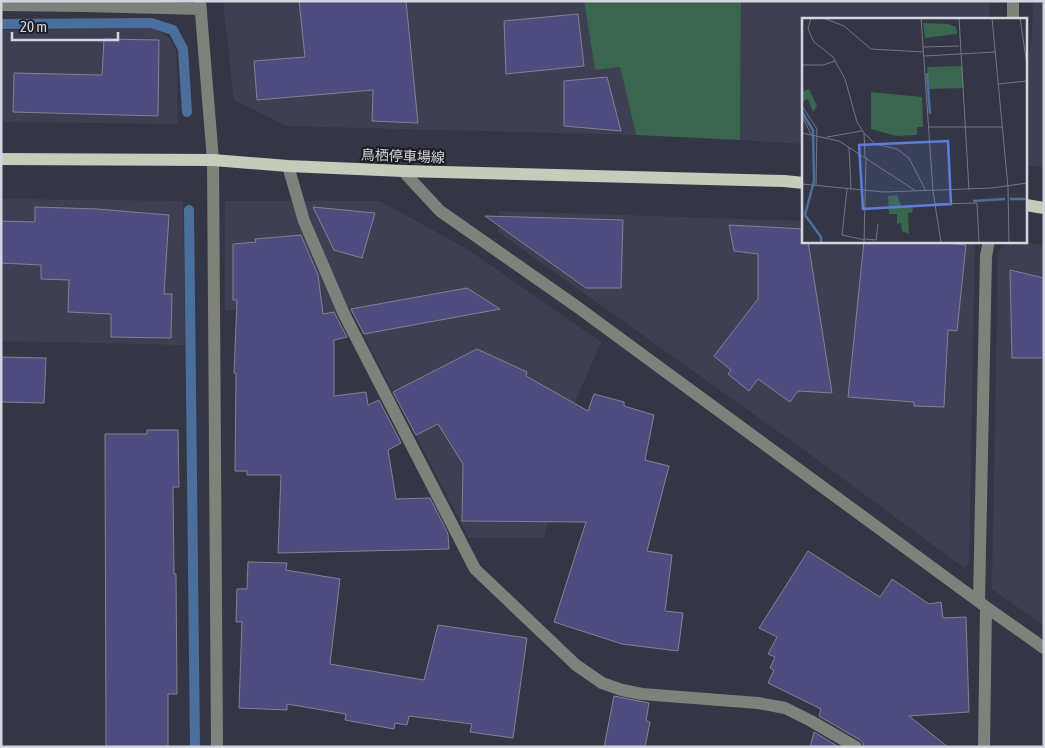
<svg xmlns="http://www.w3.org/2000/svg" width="1045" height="748" font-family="'Asap Condensed','Noto Sans JP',sans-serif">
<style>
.built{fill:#3f3f54}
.green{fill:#3a654e}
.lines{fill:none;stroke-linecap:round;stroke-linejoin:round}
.stream{stroke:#4b6f9c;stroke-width:10}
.building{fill:#4e4c7f;stroke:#828294}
.minor{stroke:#7f827a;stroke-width:12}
.major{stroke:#c6cbbb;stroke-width:12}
.labels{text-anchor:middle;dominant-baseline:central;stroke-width:4.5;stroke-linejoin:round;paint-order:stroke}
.street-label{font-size:14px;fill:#d4d5df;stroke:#1e1e25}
.inset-river{fill:none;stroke:#4b6f9c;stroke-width:2.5}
.inset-road{fill:none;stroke:#757683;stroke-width:1}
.view{fill:#5d7dda;fill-opacity:0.15;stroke:#5d7dda;stroke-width:2.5}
.inset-edge{fill:none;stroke:#d4d5df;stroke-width:2.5}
</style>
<rect width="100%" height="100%" fill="#353645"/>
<path class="built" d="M223,1h361l11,68 25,-2 16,68 -350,-9 -52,-26z
M741,1h249l-1,18h-185v125l-64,-4z
M1033,1h11v166l-16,-2 -2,-11v-77l6,-43z
M154,29l15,8 7,14 2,73 -177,-2v-92z
M1,199l182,2 2,144 -184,-4z
M225,201h155l87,48 134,93 -26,60 -31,136h-75l-116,-224 -128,-4z
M499,211l305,10v20h171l-6,321 -5,6 -157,-116 -309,-220z
M1008,241h11l25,5v380l-52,-37 6,-337z"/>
<path class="green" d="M584,1h157l-1,139 -104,-5 -16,-68 -25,3z"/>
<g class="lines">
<path class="stream" d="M1,24l150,-1 22,7 10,19 4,63
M189,210l6,537"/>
</g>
<path class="building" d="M299,1h107l12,122 -46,-2 1,-31 -116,10 -3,-39 51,-4z
M578,14l6,52 -78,8 -2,-53z
M104,39l55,1 -1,76 -145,-4 1,-39 88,2z
M607,77l14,54 -57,-5v-45z
M35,207l62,2 72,6 -5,79h8l-1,44 -60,-1v-23l-43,-2 1,-32 -28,-1v-14l-40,-2v-42l34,1z
M313,207l62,6 -13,45 -28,-8z
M485,216l138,4 -2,68h-35z
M729,225l75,4v12h4l24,152 -34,-2 -8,11 -32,-23 -9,12 -21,-17 3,-4 -17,-14 44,-57v-45l-24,-3z
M301,235l17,40 5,39 11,-2 13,25 -13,3v56l32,-4 2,13 11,-5 22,43 -13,7 8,49 34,-1 18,36 1,15 -171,4 3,-78h-34v-4h-12l1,-98h-2l3,-73h-4v-56l23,-2 -1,-3z
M864,241h63l39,4 -9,86 -9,-1 -4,77 -30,-1v-4l-66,-5z
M1010,270l34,8v80h-32z
M467,288l33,21 -136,25 -13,-25z
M477,349l50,23 -1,4 62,35 6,-17 30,8v4l30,9 -9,45 24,6 -22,85 25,4 -7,56 18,2 -5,38 -56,-7 -68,-22 32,-100 -124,-1 1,-57 -25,-40 -22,11 -23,-43z
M1,357l45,1 -2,45 -43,-1z
M147,430h31l1,57h-6l1,87h2l1,120h-9v53h-62l-1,-313h42z
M808,551l72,46 12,-18 37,25 12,-2 2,16 23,-1 3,95 -60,4 39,31h-84l-1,-4 -3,-3 -41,-24 2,-7 -53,-26 6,-13 -4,-2 5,-11 -7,-3 9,-17 -18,-9z
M248,562l39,1 -1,7 54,9 -10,85 94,16 14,-55 89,13 -14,100 -43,-6 2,-8 -63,-8 -2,9 -12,-2 -1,6 -49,-9 1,-6 -59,-10v6l-48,-2 3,-86h-6l1,-33h10z
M614,696l35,7 -3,18 4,1 -5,25h-41z
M814,732l25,15h-29z"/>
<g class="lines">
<path class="minor" d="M200,1l13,159 4,587
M1,5l84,1 116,3
M1013,19v-18
M288,166l16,55 40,93 131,255 101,96 26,18 20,7 20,4 116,9 27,5 26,13 45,26
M403,171l37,40 136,95 410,301 58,41
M979,601l7,-345 3,-15
M984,747l2,-140"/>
<path class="major" d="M1,159l212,1 75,6 115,5 381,10 20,2
M1026,205l18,3"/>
</g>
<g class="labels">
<g class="street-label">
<text transform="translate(403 156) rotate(2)">鳥栖停車場線</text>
</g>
</g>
<g transform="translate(802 18)">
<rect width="225" height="225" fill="#353645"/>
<path d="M121,5l25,1 8,3 1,7 -32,4zM160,48l2,22 -35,1 -2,-22zM7,71l8,17 -4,6 -5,-13 -6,2v-9zM69,74l51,5 1,30h-6v8l-21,1 -25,-7zM95,177l5,13 10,-2 1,6 -5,1 1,21 -7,-3 -1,-8 -4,1v-10h-8l-1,-18z" fill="#3a654e"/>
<path class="inset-river" d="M125,55l3,41M0,94l11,18 1,51 -9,34 16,22v6M208,181h17M171,183l32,-2"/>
<path class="inset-road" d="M9,0l-3,11 6,13 19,15 12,22 12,43 7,11 1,24M21,0l21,8 27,23 53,3M119,0l12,173 8,52M157,0l10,172M190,0l16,169M218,0l7,47M121,29l36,-1M122,38l71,-4M0,47h21l12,-4M196,66l29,-3M0,88l15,23 -1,56M0,98l9,18M127,109h73M0,115l37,8 77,50M62,115l11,11 22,5 12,9 17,33M25,119l35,-6M47,129l2,43M0,166l82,8 108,-4 35,-5M206,169l1,56M45,171l-5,46 23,5M132,186l43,-1 2,40M63,221l11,1 2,-16M62,225l2,-86"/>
<path class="view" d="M146,123l3,63 -88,5 -4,-64z"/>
<rect width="225" height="225" class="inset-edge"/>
</g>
<rect width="1045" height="748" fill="none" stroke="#d4d5df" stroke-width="5"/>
<path d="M12 32v8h106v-8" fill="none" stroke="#d4d5df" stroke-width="2.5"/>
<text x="20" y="32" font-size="15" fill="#d4d5df" stroke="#1e1e25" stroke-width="4" paint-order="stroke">20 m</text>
</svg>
